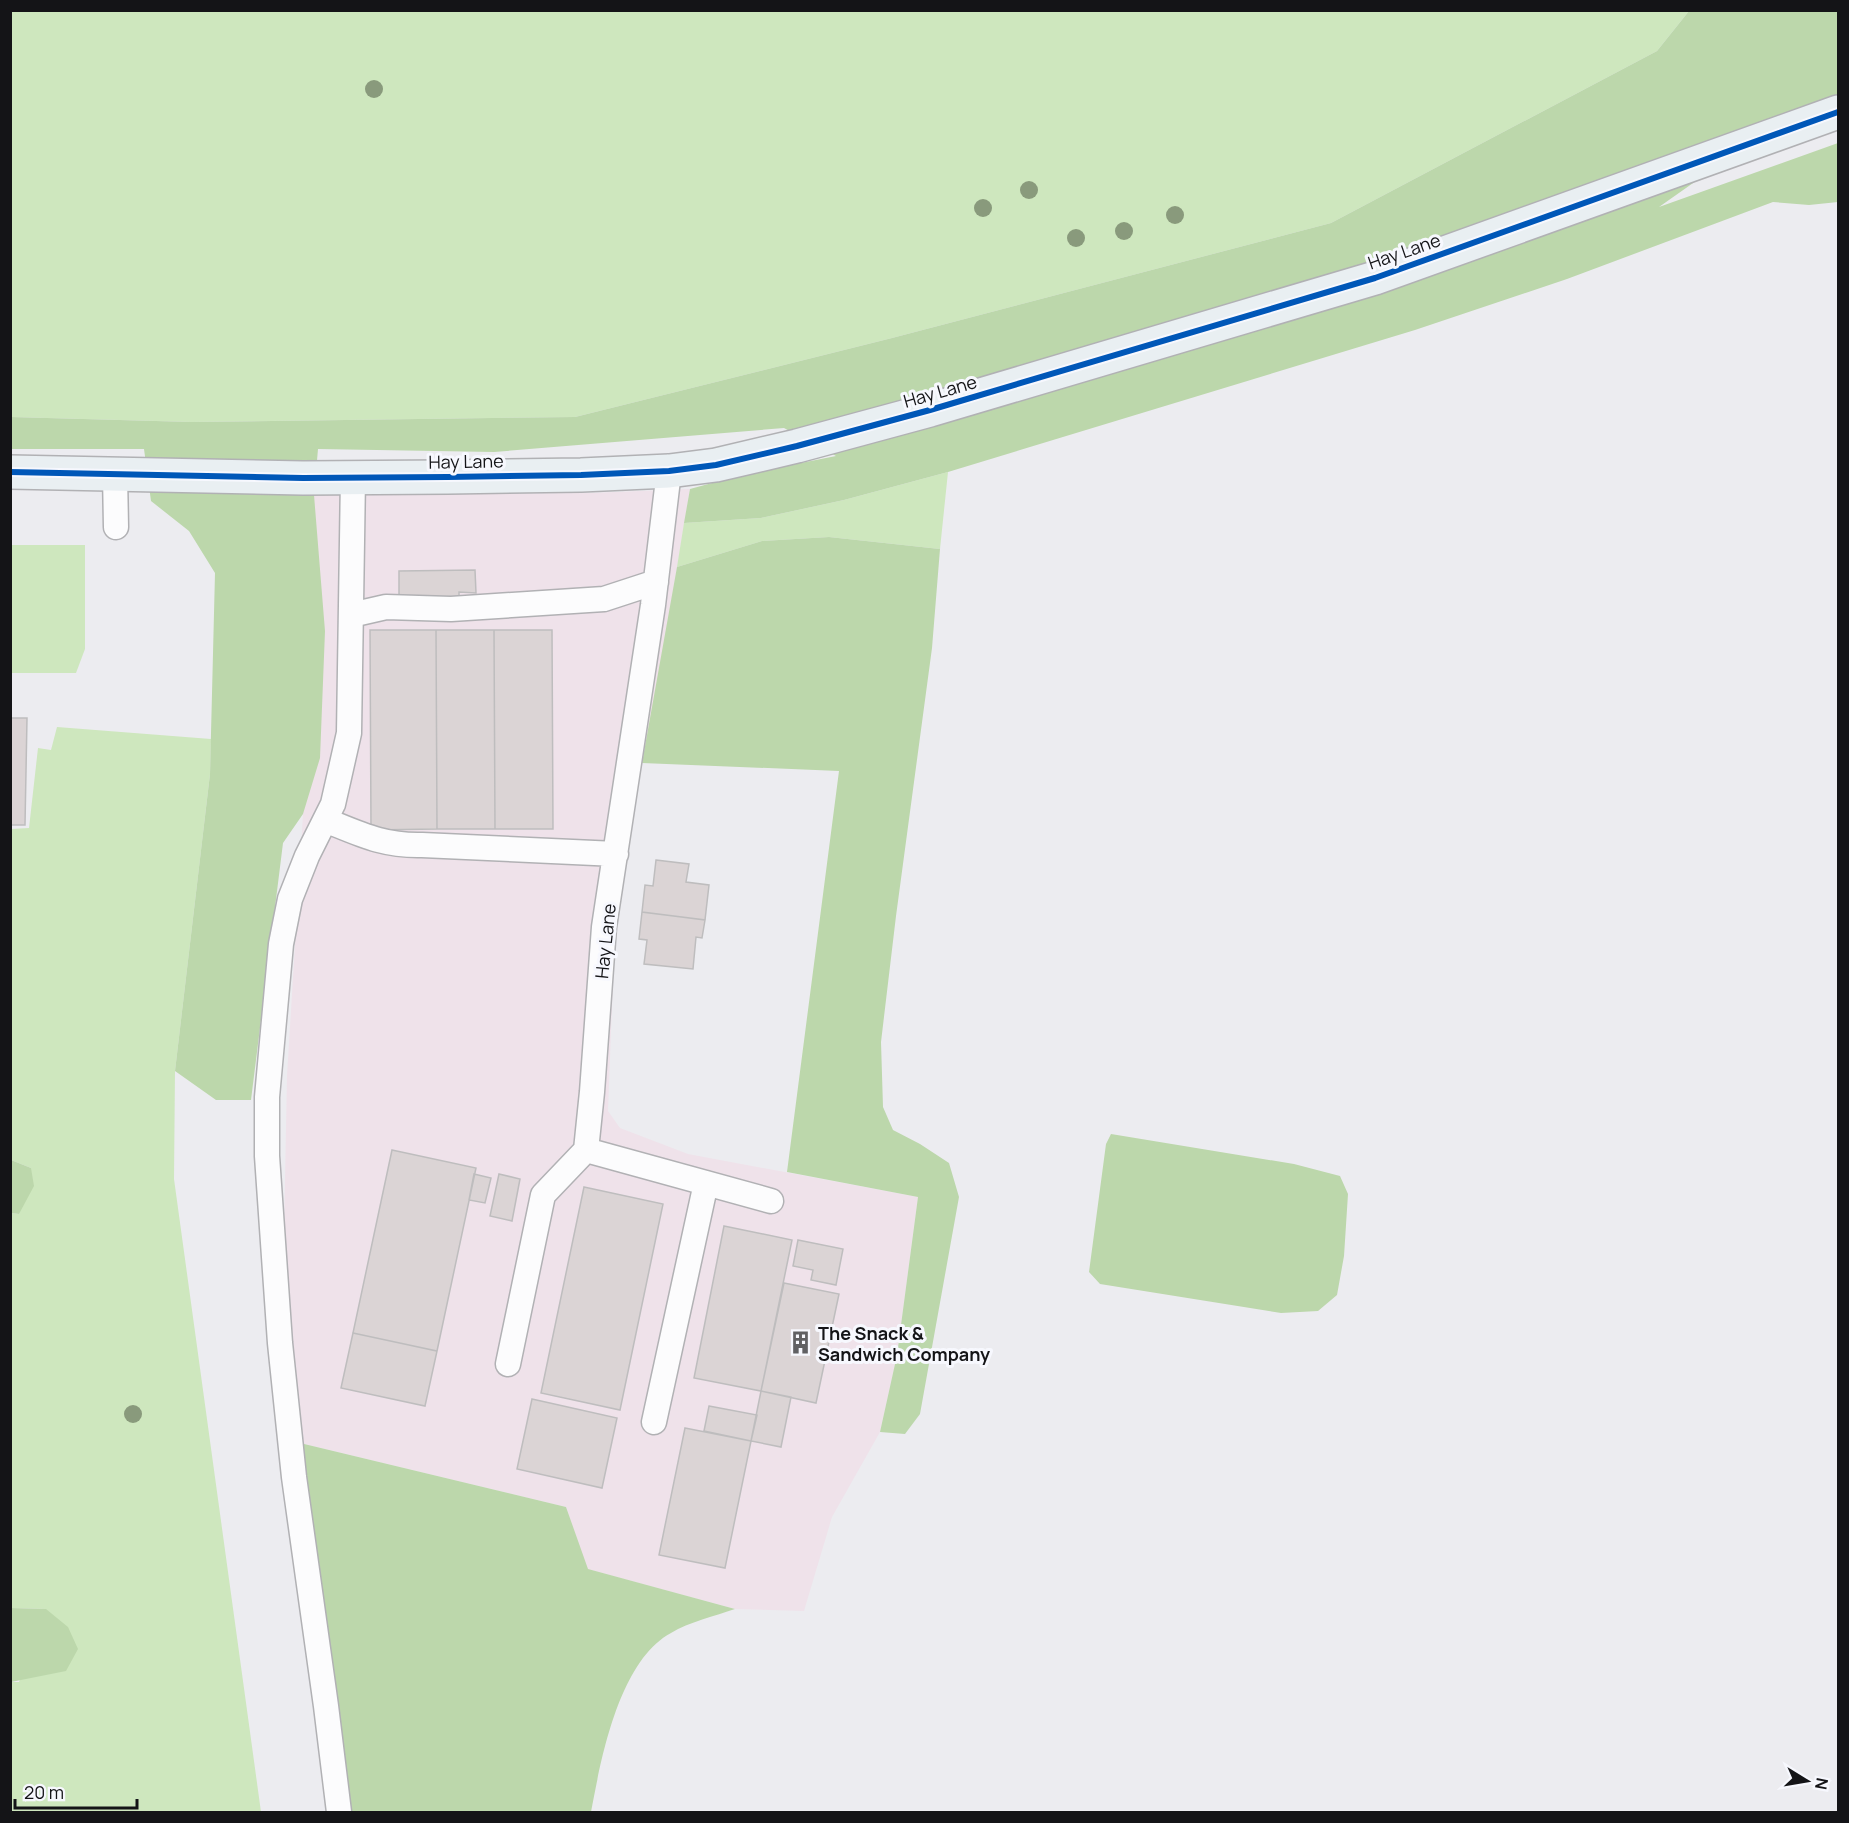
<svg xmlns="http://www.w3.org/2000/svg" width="1849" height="1823" font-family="Manrope,sans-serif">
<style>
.industrial{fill:#efe2ea}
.green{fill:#cee7be}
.forest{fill:#bcd7ab}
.building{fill:#dbd4d5;stroke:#bebdbe;stroke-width:1.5}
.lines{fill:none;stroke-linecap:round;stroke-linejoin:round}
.lane-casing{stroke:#b1b1b4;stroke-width:27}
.secondary-casing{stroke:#b1b1b4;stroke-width:36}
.lane{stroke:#fcfcfd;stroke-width:24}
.secondary{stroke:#e9eff2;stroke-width:33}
.cycleway-casing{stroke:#f7f8fe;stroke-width:10}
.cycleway{stroke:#0057b8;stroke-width:6}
.tree{fill:#899a7c}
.labels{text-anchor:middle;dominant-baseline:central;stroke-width:6;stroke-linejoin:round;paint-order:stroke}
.street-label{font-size:18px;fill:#141417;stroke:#f7f8fe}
.poi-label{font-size:18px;font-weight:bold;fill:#141417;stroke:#f7f8fe;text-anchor:start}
</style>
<rect width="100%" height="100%" fill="#ececf0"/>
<path class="industrial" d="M690,489l-26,158 -34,182 -16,124 -6,158 12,17 68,26 230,43 -21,158 -17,77 -48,85 -28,94 -69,-2 -148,-40 -21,-62 -266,-64 -16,-210 3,-157 16,-262 11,-319 276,-2z"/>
<path class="green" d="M11,11h1678l-32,40 -326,172 -439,115 -317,79 -383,5 -181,-5z
M948,472l-8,77 -111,-12 -67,4 -85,26 7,-44 77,-5 83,-18z
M11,545h74v104l-9,24h-65z
M57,727l154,12 -1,35 -35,297 -1,108 87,633h-250v-130h8l27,-73 -35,-1v-395l8,1 12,-46 -20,-8v-331l18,-1 9,-80 13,2z"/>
<path class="forest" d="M1689,11h149v89l-61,24 -118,83 179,-64v59l-29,3 -36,-3 -206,77 -152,51 -467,142 -104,28 -83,18 -77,5 6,-34 55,-15 91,-18 -52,-28 -290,24 -176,-3 -4,46 11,136 -5,127 -17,56 -20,29 -32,257h-35l-41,-29 35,-297 5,-201 -26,-42 -38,-30 -7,-52h-133v-32l181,5 383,-5 317,-79 439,-115 326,-172z
M829,537l111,12 -8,99 -36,268 -15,126 2,65 10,23 27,14 29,19 10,34 -39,217 -15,20 -25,-2 17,-77 21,-158 -131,-25 52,-401 -197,-8 35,-196 85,-26z
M1111,1134l183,30 46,12 8,18 -4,62 -7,39 -19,16 -37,2 -181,-29 -11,-12 17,-128z
M11,1160l20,8 3,18 -15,28 -8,-1z
M300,1443l266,64 22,62 147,40c-20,7 -46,13 -64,24 -52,28 -70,126 -80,179h-244z
M11,1608l35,1 22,18 10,22 -12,22 -55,11z"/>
<path class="building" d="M475,570l1,23 -17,-1v10h-60v-31z
M370,630h66l1,199 -66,1z
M436,630h58l1,199h-58z
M494,630h58l1,199h-58z
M10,718h17l-2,107h-15z
M656,860l33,4 -3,18 23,3 -4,35 -63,-8 3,-27 8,1z
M642,912l63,8 -3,18 -6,-1 -3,32 -49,-5 3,-24 -8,-1z
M392,1150l84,18 -39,183 -84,-18z
M474,1174l17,4 -6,25 -16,-3z
M499,1174l21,5 -8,42 -22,-5z
M584,1187l79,17 -43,206 -79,-17z
M724,1226l68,14 -31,151 -67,-13z
M798,1240l45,9 -7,36 -25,-5 2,-10 -20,-4z
M784,1283l55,11 -23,109 -55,-12z
M353,1333l84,18 -12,55 -84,-18z
M761,1391l30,6 -10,50 -30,-6z
M532,1399l85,19 -15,70 -85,-19z
M709,1406l48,9 -6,26 -47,-10z
M685,1428l66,13 -26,127 -66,-13z"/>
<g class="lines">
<defs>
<path id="lane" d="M669,471l-16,134 -49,322 -12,165 -6,58 185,51
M115,474l1,53
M351,615l35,-8 65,2 153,-10 52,-17
M325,820c35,14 58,26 97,25l194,9
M508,1364l35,-169 43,-45
M654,1422l52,-239
M339,1812l-13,-106 -32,-229 -14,-134 -13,-187v-59l14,-153 9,-45 17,-43 26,-52 16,-71 4,-256"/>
<path id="secondary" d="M10,472l293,6 145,-1 133,-2 88,-4 47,-6 81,-19 133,-36 445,-132 463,-166"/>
</defs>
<use href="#lane" class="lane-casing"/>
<use href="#secondary" class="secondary-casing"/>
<use href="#lane" class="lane"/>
<use href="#secondary" class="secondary"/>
<defs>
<path id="cycleway" d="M10,472l293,6 145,-1 133,-2 88,-4 47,-6 81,-19 133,-36 445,-132 463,-166"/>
</defs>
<use href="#cycleway" class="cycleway-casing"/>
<use href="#cycleway" class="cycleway"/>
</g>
<g class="tree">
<circle cx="374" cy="89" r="9"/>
<circle cx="1029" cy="190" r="9"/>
<circle cx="983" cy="208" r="9"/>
<circle cx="1175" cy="215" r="9"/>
<circle cx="1124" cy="231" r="9"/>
<circle cx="1076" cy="238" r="9"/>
<circle cx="133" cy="1414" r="9"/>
</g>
<defs>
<symbol id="building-bare" viewBox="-9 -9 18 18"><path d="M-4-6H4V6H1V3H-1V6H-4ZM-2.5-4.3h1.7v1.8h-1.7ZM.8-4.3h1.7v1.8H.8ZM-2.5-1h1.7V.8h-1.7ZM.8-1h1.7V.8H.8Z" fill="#606063" stroke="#f7f8fe" stroke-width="2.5" paint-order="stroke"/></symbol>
</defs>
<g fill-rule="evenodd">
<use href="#building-bare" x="784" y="1326" width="33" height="33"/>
</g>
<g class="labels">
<g class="street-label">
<text transform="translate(1404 251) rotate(-19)">Hay Lane</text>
<text transform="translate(940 391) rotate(-16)">Hay Lane</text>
<text transform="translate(466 461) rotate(-1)">Hay Lane</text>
<text transform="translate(605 941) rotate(-84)">Hay Lane</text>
</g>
<g class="poi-label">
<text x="818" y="1333">The Snack &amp;<tspan x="818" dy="21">Sandwich Company</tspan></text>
</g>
</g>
<rect width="1849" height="1823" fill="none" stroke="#141417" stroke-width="24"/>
<g transform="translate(1807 1781) rotate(101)" stroke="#f7f8fe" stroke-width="4.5" paint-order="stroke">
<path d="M0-4.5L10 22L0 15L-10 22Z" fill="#141417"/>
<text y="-9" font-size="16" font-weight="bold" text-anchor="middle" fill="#141417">N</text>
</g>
<path d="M15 1799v9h122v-9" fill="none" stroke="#141417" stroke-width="3"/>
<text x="24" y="1799" font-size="18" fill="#141417" stroke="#f7f8fe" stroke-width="4.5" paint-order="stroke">20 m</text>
</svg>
